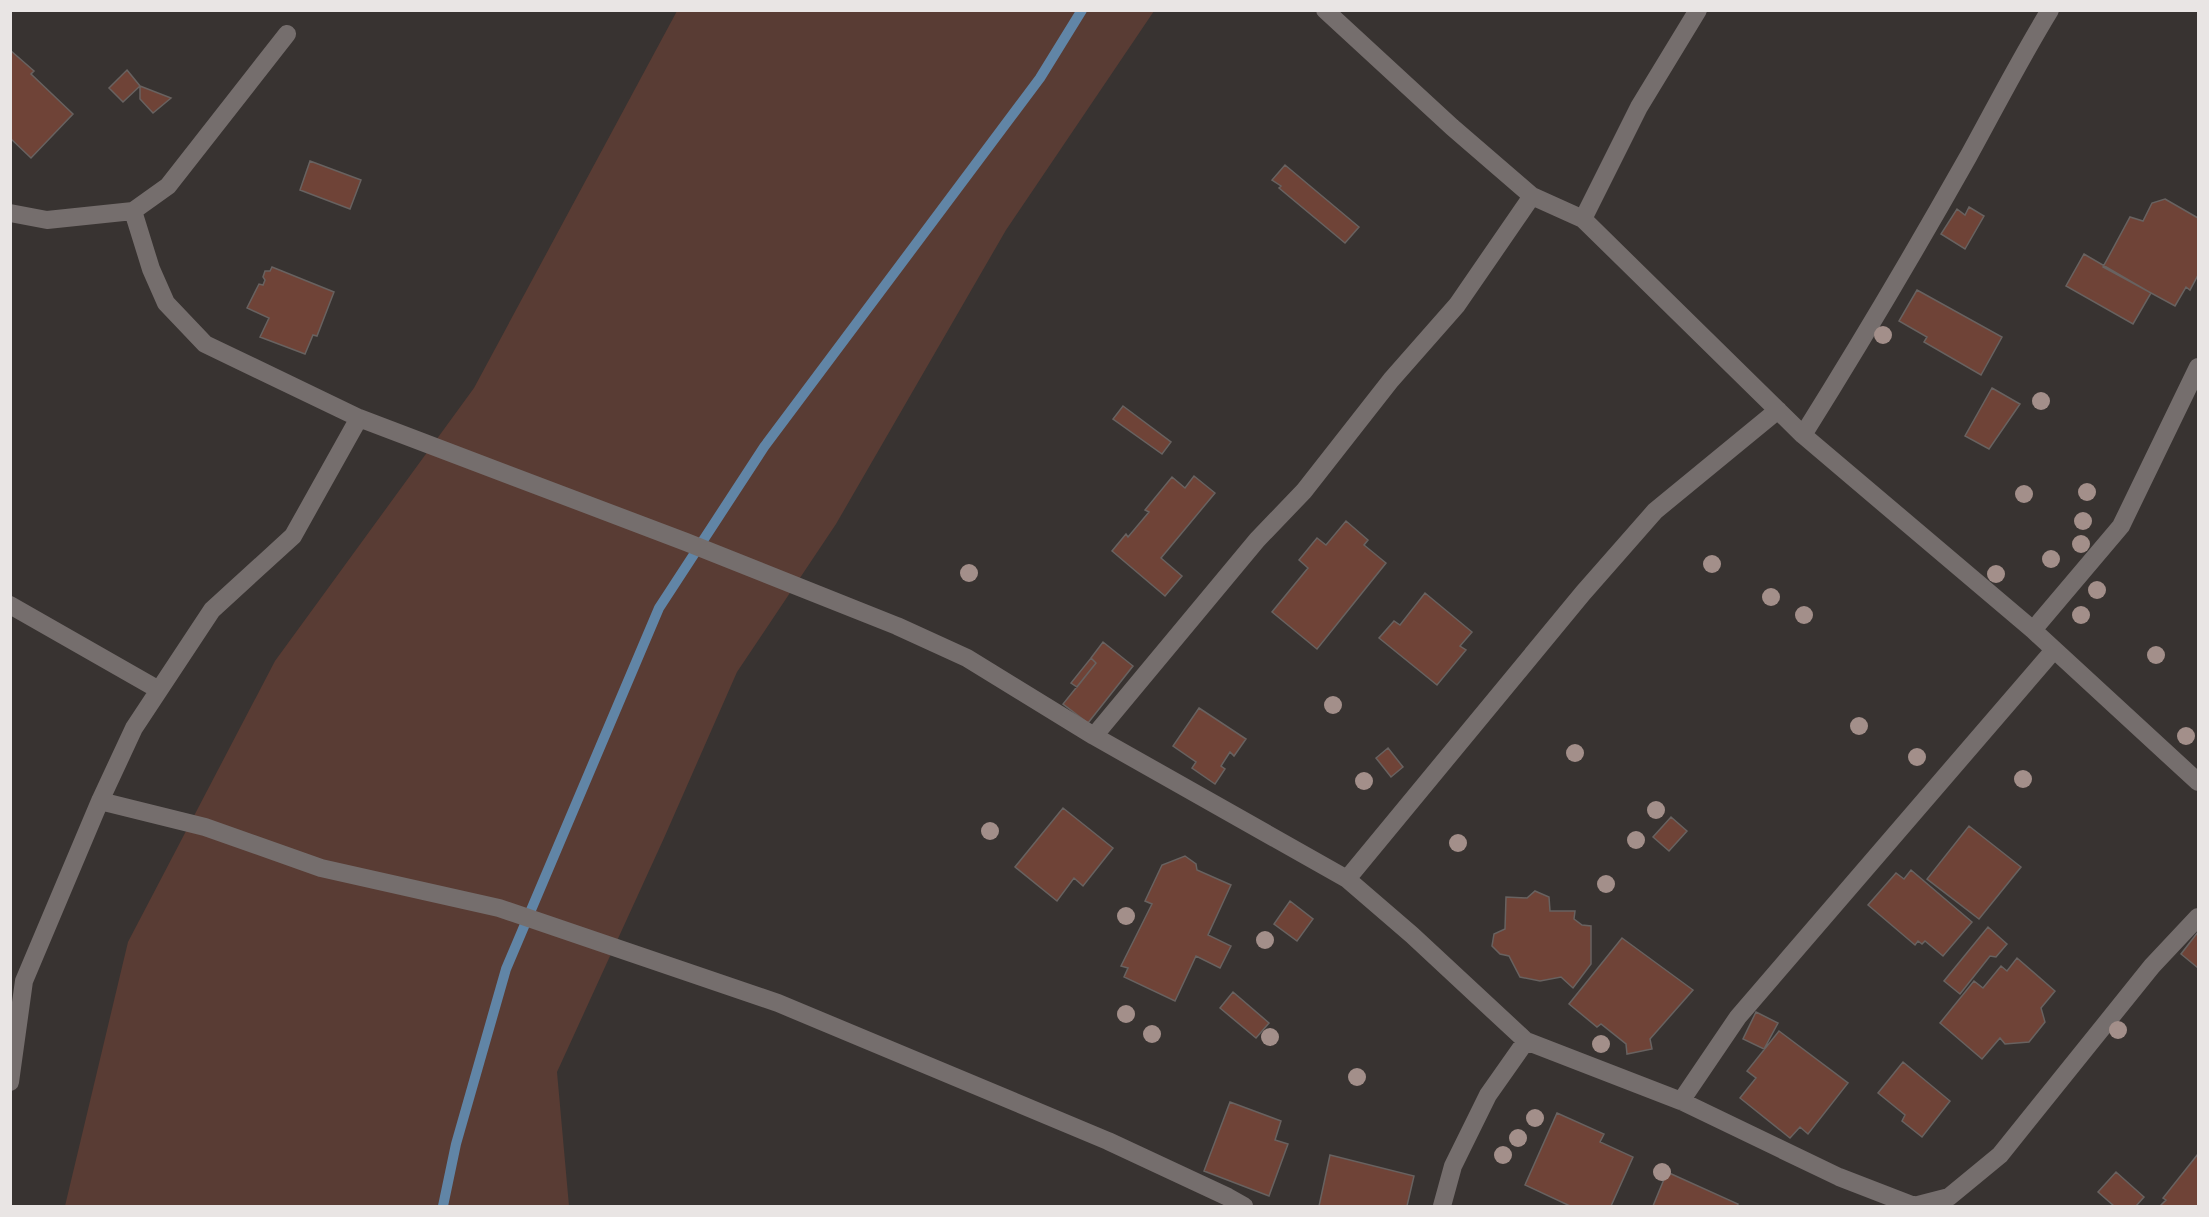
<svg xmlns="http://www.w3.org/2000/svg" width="2209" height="1217" font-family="'DM Sans',sans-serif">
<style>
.green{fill:#593c34}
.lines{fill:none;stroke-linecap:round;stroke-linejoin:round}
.stream{stroke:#6185a6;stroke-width:10}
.building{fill:#6f4337;stroke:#686260;stroke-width:1.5}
.minor{stroke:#756e6d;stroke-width:18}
.tree{fill:#a38f8a}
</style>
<rect width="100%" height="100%" fill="#383331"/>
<path class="green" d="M677,11h477l-148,219 -170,294 -99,148 -73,166 -107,234 12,134h-504l63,-264 147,-281 199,-273z"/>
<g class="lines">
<path class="stream" d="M443,1206l13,-62 50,-175 153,-361 105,-161 276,-369 42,-68"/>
</g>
<path class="building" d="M10,50l24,21 -3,3 42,40 -42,44 -21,-20z
M127,70l13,16 -17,16 -14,-14z
M140,86l31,12 -18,15 -13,-14z
M310,161l51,19 -11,29 -50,-19z
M1285,165l74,62 -14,16 -66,-55 2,-2 -9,-6z
M2165,199l33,19v57l-8,15 -4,-3 -11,19 -72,-39 27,-50 13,4 9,-18z
M1969,207l15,9 -19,33 -24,-15 16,-25 8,6z
M2084,254l67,39 -18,31 -67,-38z
M272,267l62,25 -17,44 -4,-1 -8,19 -45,-17 9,-19 -22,-10 12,-24 4,1 2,-5 -2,-3 2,-6h5z
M1917,290l85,47 -21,38 -57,-33 3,-5 -28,-16z
M1992,388l28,16 -31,45 -24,-13z
M1123,406l48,36 -9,12 -49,-35z
M1194,476l21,17 -54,65 21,18 -17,20 -53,-45 14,-17 2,3 21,-25 -4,-2 27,-33 13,11z
M1346,521l22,19 -4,5 22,18 -69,86 -45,-37 36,-44 -9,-8 18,-22 9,7z
M1425,593l47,39 -12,14 6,4 -29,35 -58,-47 15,-17 6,4z
M1103,642l30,24 -45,57 -25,-19 33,-41 -5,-5z
M1091,658l5,5 -19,24 -6,-4z
M1199,708l47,31 -12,17 -4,-4 -9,14 4,3 -10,15 -23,-16 4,-6 -23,-16z
M1388,748l15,19 -12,10 -15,-19z
M1063,808l50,40 -30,38 -9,-8 -17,23 -42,-34z
M1671,817l16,14 -18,20 -16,-14z
M1969,826l52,41 -42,52 -52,-40z
M1185,856l11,8 1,6 34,15 -23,50 23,11 -11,22 -24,-12 -21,45 -51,-24 4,-9 -7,-2 31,-62 -7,-3 17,-36z
M1911,870l61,52 -29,34 -18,-15 -3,3 -4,-3 -3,4 -47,-40 28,-32 8,6z
M1535,891l14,6 1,14h25l-1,8 8,6 9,1v38l-18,24 -12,-11 -21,4 -20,-4 -11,-21 -9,-2 -8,-8 2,-12 11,-5 1,-32 21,1z
M1290,901l23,18 -16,22 -23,-17z
M1988,927l19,17 -11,13 -6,-1 -30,38 -16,-13z
M2198,932v36l-17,-14z
M1622,938l71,52 -43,49 2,10 -25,5 -1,-10 -25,-20 -4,3 -28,-23z
M2017,958l38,33 -14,17 4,14 -16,20 -24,2 -5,-6 -18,21 -42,-36 34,-42 9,7 18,-22 6,5z
M1233,992l36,31 -13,15 -36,-30z
M1756,1012l22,11 -14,26 -21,-10z
M1779,1031l69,52 -40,51 -8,-7 -10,11 -50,-40 16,-20 -9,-7z
M1903,1062l47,39 -28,36 -20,-16 3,-6 -27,-22z
M1230,1102l51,19 -6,19 13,4 -19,52 -65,-25z
M1557,1113l47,21 -4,8 33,15 -22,49h-41l-45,-21z
M2198,1154v52h-38l6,-6 -3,-2z
M1330,1155l84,21 -7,30h-88z
M1667,1172l71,32 -1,2h-84z
M2116,1172l28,25 -8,9h-22l-16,-14z"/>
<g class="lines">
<path class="minor" d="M1325,10l127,117 80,69
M1698,10l-59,97 -56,112 220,216 230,195 165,152
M133,211l18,58 15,34 39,41 154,74 327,124 211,84 70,32 127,78 253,143 65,56 114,106 155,60 158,76 75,29 35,-9 51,-42 152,-189 46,-49
M10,213l37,7 86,-9 35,-25 119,-152
M1803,435c57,-91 112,-184 165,-278 27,-49 52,-98 82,-147
M10,605l149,85
M2033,630l88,-104 77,-159
M1094,736l163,-196 47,-49 87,-111 66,-75 75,-109 51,23
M100,801l105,26 116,41 178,40 279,95 330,138 120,56 16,9
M1347,879l236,-286 72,-82 123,-101
M10,1082l14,-101 76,-180 34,-73 78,-118 81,-74 66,-118
M1681,1101l57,-84 316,-367
M1442,1206l11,-40 35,-71 38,-54"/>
</g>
<g class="tree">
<circle cx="1883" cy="335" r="9"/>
<circle cx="2041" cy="401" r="9"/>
<circle cx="2087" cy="492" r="9"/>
<circle cx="2024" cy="494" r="9"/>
<circle cx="2083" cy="521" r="9"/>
<circle cx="2081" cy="544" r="9"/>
<circle cx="2051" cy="559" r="9"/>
<circle cx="1712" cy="564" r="9"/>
<circle cx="969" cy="573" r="9"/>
<circle cx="1996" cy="574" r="9"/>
<circle cx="2097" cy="590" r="9"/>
<circle cx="1771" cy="597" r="9"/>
<circle cx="1804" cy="615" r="9"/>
<circle cx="2081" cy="615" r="9"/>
<circle cx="2156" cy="655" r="9"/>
<circle cx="1333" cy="705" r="9"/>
<circle cx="1859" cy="726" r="9"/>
<circle cx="2186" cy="736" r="9"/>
<circle cx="1575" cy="753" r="9"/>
<circle cx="1917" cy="757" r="9"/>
<circle cx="2023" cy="779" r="9"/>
<circle cx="1364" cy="781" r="9"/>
<circle cx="1656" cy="810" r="9"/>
<circle cx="990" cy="831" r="9"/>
<circle cx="1636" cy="840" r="9"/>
<circle cx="1458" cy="843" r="9"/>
<circle cx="1606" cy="884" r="9"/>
<circle cx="1126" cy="916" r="9"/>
<circle cx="1265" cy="940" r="9"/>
<circle cx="1126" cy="1014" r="9"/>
<circle cx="2118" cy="1030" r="9"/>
<circle cx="1152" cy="1034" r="9"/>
<circle cx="1270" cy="1037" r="9"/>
<circle cx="1601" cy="1044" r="9"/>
<circle cx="1357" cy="1077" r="9"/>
<circle cx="1535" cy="1118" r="9"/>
<circle cx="1518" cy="1138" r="9"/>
<circle cx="1503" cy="1155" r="9"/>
<circle cx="1662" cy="1172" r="9"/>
</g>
<rect width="2209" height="1217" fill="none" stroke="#e9e5e4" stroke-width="24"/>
</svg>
